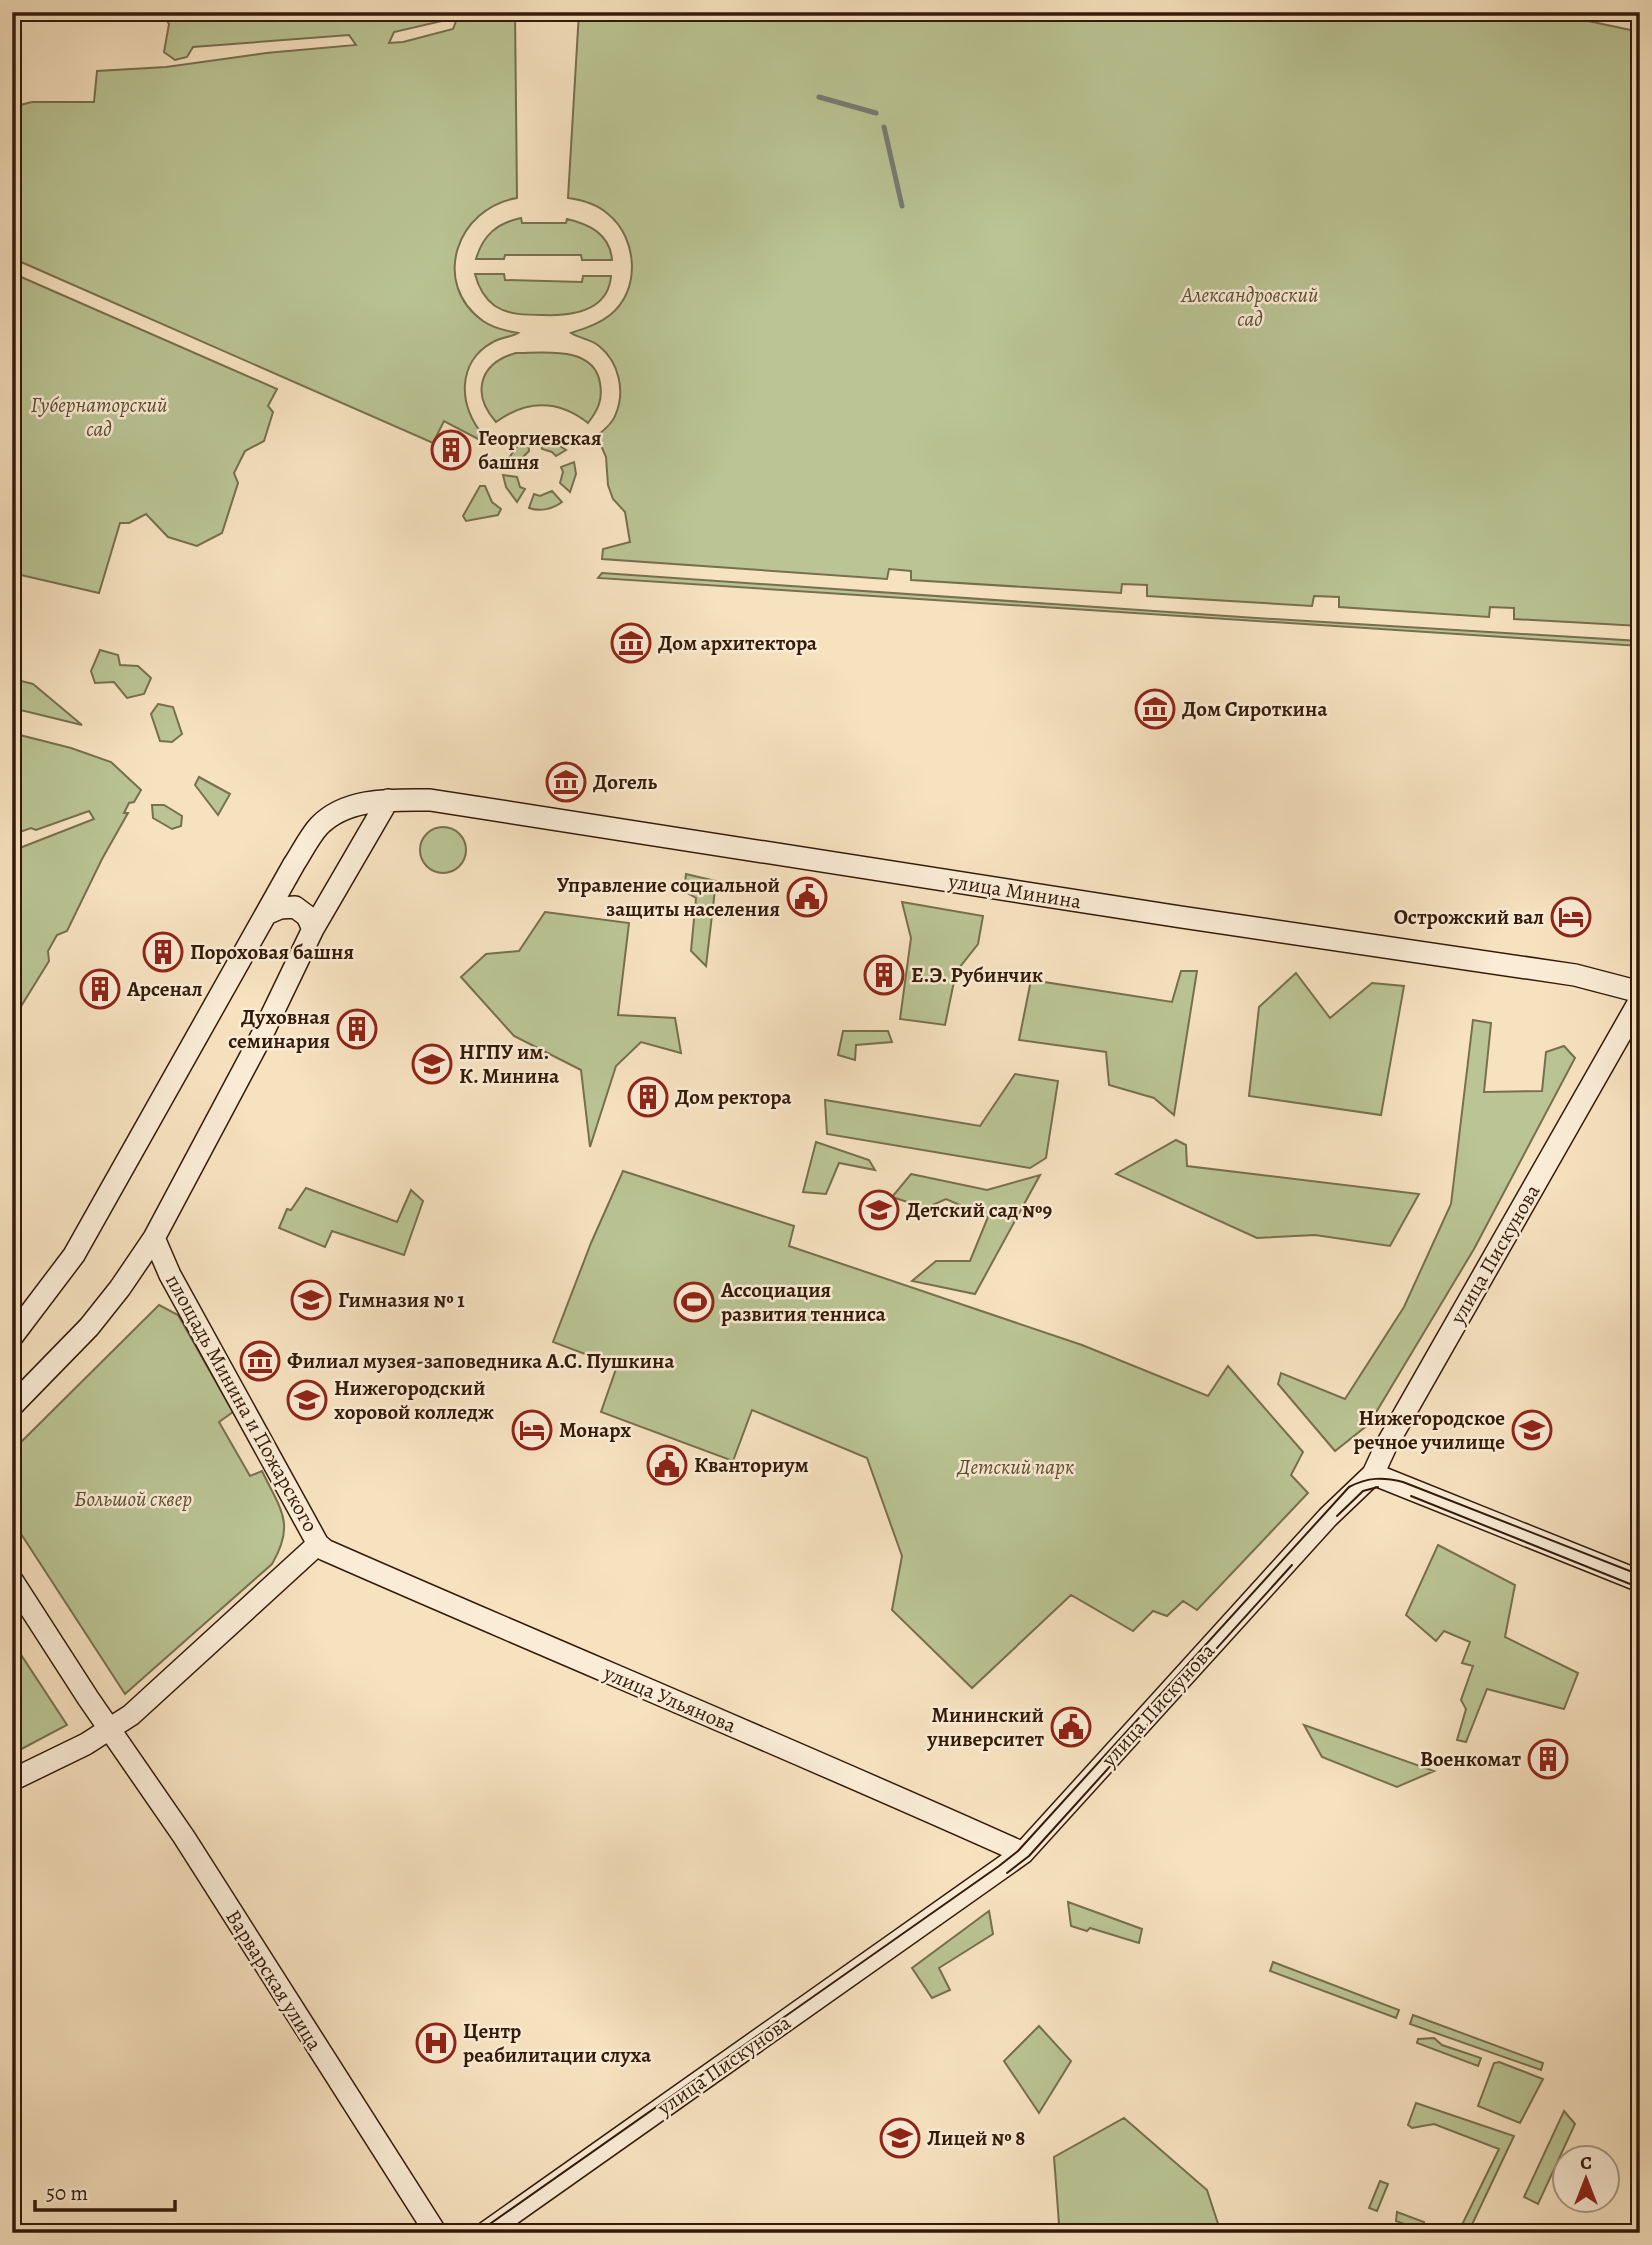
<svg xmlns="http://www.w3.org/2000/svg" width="1652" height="2245" font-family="Alegreya,serif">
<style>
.green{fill:#bac494;stroke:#776f4e;stroke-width:2}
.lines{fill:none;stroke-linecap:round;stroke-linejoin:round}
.stream{stroke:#757b74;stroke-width:5}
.secondary-casing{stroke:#341a09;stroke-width:24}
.secondary{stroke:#faecd6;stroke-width:21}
.tram{stroke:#341a09;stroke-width:2}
.labels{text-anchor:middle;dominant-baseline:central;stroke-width:5;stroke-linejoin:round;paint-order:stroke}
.park-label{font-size:21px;font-style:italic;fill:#5c4d33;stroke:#faecd6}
.poi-label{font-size:21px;font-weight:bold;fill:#341a09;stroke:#faecd6;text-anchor:start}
.street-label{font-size:21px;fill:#341a09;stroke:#faecd6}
</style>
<rect width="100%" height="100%" fill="#f7e2c0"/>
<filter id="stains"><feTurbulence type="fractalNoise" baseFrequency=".00286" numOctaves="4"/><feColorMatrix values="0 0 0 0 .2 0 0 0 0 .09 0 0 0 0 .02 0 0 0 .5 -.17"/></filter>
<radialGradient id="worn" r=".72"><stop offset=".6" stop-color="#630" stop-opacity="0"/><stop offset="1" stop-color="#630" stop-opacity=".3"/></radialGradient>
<path class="green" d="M161,12h282l-1,9 -48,11 -5,11 14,-1 50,-13 3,-8v-9h59l2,186c-60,10 -87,85 -34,123 10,7 23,10 35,12 -6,4 -17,4 -25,9 -37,20 -35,65 -9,94l-2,5 -38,-20 -11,22 -421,-185v-151l20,-5h62l3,-31 69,-4 100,-14 90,-8 -7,-10 -156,12 -6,10 -12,3 -11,-8 5,-28z
M579,12h967l94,20v594l-126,-7v-11l-24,-1 -1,10 -150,-10v-10l-25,-1 -2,10 -165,-10v-11l-25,-1 -1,9 -210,-13v-9l-22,-2 -2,10 -285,-20 1,-10 27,-7 -5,-30 -12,-13 -5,-14 -2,-28 -9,-21c7,-6 15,-12 18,-20 11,-24 4,-54 -16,-70 -8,-7 -21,-8 -28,-13 14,-5 28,-9 39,-18 31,-24 28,-77 -2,-101 -11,-10 -25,-14 -40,-16z
M521,218l1,5h44l1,-4c22,5 43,15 45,41h-30l-1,-5h-76l-1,4h-28c7,-24 21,-36 45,-41z
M12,273l265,116 -9,17 5,6 -9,29 -19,10 -11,22 4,10 -16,50 -25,13 -29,-9 -22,-23 -17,9h-9l-21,70 -87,-20z
M475,274h29l1,6 77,2 1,-6h28c-3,36 -41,40 -68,39 -17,0 -34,0 -48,-9 -11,-8 -17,-20 -20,-32z
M516,353c27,0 78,-8 84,30 3,17 -2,27 -12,40 -30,-24 -62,-23 -92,-1 -25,-28 -17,-59 20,-69z
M540,438l9,1 17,11 -10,6 -4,-4 -10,-3z
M528,440l1,11 -12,12 -11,-1 12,-17z
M574,462l2,12 -6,18 -10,-9 3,-11 -2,-5z
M503,475l14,2 3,10 5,2 -8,13 -11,-15z
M480,486h5l7,16 9,7 -3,6 -32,6 -3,-5z
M552,491l10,11c-9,7 -22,10 -33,6l5,-14 6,2z
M602,573l654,45 384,23v5l-1042,-68z
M100,650l18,5 2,10 18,1 13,12 -7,16 -17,4 -13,-16 -19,1 -4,-12z
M13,679l20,5 49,41 -70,-17z
M158,704l15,3 9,27 -10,8 -12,-1 -9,-27z
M12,733l59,15 40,14 30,28 -7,12 -5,1 -5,10h4l-26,46 -35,72 -10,4 -9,16 1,10 -37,60v-170l82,-32 -5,-8 -53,19 -5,-2 -17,6 -2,3z
M199,777l31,17 -12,21 -23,-30z
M152,805h12l18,11 -1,10 -9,3 -19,-11z
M420 850a23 23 0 1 1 46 0a23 23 0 1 1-46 0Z
M686,874l30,7 -10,85 -15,-15 5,-53 -12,-7z
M902,902l81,14 -5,28 -22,28 -11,53 -45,-6 11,-81z
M545,912l84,11 -11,92 57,3 6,35 -40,-11 -25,24 -26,81 -9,-77 -67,-34 -53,-59 25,-23 33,-3z
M1181,971h16l-23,144 -20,-17 -45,-13 -3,-33 -87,-12 12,-60 141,22z
M1296,973l34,45 42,-35 32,3 -23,129 -132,-19 10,-89z
M1473,1020l18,3 -7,69 58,-1 4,-39 18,-6 11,12 -101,191 -105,175 -34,27 -57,-67 3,-11 64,26 59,-92 47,-103z
M843,1031h45l4,11 -36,3 -1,15 -17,-5z
M1015,1074l43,7 -12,77 -16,10 -203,-34 -2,-34 155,26z
M1176,1140l10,5 1,21 232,28 -29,52 -75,-11 -58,3 -141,-64z
M816,1142l53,18 6,10 -36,-7 -13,31 -23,-2z
M623,1171l171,55 -5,20 293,99 126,51 20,-30 75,86 -12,23 17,18 -111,117 -14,-9 -16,15 -14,-5 -20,20 -62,-36 -99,93 -80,-78 10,-54 -35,-98 -115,-48 -19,51 -132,-49 16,-46 -64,-24 38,-99z
M911,1174l76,16 53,-15 -65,119 -63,-13 24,-20h34l18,-44 -42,-18 -20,9 -34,-11z
M306,1188l91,34 14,-32 12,11 -19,54 -72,-24 -7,16 -46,-19 8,-19 4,1z
M159,1305l19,10 55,97 -14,10 31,54 12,-5c18,38 34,52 10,93l-147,130 -113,-174v-69z
M1438,1545l77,40 -10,52 73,36 -14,36 -77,-20 -21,53 -9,-2 9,-31 -5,-9 12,-34 -11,-3 8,-21 -26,-11 -8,10 -30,-26z
M12,1641l55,84 -55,29z
M1304,1725l130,46 -37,16 -75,-30z
M1068,1902l74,27 -3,14 -49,-15 -3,3 -16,-5z
M989,1911l4,23 -54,34 11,22 -18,8 -20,-30z
M1273,1962l126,48 -3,8 -126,-47z
M1413,2015l130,48 -2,7 -131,-46z
M1039,2026l32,35 -32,52 -35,-52z
M1434,2038l8,7 39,13 -3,8 -61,-23 1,-4z
M1499,2062l44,17 -23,44 -42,-17 16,-43z
M1416,2103l98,33 -46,97h-10l41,-84 -65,-25 -22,4 -4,-3z
M1564,2111l11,13 -37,80 -14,-7z
M1124,2118l83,72 14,43h-175l13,-9 -5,-67z
M1380,2181l8,3 -11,27 -8,-3z
M1397,2212l27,10 -3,8 -25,-9z"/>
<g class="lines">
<path class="stream" d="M819,97l57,16
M884,127l18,79"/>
<defs>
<path id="secondary" d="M266,914l14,-6 15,-1 12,9 6,13
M154,1238l16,37 148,269 7,6c232,102 467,199 698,303
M12,1337l62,-82 220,-391c8,-12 15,-27 25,-38 28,-29 74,-26 111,-26l751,117 394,58 65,17
M12,1406l77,-79 31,-39 34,-50 107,-201 52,-108 75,-129
M1373,1474l267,107
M12,1580l76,118 96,139 252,396
M12,1780l74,-36 45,-29 187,-171
M485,2233l538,-380 305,-336 45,-43 13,-28 254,-446"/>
</defs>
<use href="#secondary" class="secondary-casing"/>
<use href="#secondary" class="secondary"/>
<path class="tram" d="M1411,1496l229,92
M1337,1516l26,-25 15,-4
M1007,1873l22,-17 263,-291
M477,2233l522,-367 19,-15 331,-364c19,-10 34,-10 54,-5l237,93"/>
</g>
<defs>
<symbol id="building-ring" viewBox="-11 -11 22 22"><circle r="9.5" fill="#faecd6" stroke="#8f2418" stroke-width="1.5"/><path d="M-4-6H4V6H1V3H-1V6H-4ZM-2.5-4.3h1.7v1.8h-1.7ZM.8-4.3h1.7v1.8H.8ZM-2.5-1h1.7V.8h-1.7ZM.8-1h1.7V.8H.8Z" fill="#8f2418"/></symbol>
<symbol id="museum-ring" viewBox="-11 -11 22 22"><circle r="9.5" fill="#faecd6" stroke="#8f2418" stroke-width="1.5"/><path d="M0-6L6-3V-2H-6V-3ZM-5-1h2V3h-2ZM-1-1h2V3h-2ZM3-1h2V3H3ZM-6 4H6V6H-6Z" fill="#8f2418"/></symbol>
<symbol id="civic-ring" viewBox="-11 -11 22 22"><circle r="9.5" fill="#faecd6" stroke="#8f2418" stroke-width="1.5"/><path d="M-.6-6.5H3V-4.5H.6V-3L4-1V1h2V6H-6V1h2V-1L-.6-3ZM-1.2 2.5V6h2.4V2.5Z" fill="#8f2418"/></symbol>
<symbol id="hotel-ring" viewBox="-11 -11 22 22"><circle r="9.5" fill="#faecd6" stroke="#8f2418" stroke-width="1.5"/><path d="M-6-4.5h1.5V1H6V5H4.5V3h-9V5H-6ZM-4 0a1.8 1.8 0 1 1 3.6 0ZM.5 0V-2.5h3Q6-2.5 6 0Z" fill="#8f2418"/></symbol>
<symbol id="university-ring" viewBox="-11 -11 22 22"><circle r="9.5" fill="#faecd6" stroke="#8f2418" stroke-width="1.5"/><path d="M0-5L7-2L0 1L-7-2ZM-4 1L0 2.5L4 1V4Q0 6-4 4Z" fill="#8f2418"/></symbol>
<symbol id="school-ring" viewBox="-11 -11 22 22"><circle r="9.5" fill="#faecd6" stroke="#8f2418" stroke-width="1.5"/><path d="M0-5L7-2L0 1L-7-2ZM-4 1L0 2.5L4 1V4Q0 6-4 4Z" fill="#8f2418"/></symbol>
<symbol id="stadium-ring" viewBox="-11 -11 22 22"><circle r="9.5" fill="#faecd6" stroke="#8f2418" stroke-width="1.5"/><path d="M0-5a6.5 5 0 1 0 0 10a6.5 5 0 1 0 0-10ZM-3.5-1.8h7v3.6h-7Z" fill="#8f2418"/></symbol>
<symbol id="hospital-ring" viewBox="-11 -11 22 22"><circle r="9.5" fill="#faecd6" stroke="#8f2418" stroke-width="1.5"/><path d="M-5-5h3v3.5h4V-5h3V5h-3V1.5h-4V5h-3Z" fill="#8f2418"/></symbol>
</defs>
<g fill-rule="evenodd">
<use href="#building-ring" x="429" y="428" width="44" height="44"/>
<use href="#museum-ring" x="609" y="621" width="44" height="44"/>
<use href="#museum-ring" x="1133" y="687" width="44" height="44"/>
<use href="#museum-ring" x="544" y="760" width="44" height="44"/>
<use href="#civic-ring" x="785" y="875" width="44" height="44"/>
<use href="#hotel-ring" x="1549" y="895" width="44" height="44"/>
<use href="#building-ring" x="141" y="930" width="44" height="44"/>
<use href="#building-ring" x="862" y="953" width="44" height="44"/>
<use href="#building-ring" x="78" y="967" width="44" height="44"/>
<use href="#building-ring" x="335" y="1007" width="44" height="44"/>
<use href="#university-ring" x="410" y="1042" width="44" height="44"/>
<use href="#building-ring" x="626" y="1075" width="44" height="44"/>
<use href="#school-ring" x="857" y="1188" width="44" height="44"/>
<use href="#school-ring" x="289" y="1278" width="44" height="44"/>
<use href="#stadium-ring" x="672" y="1280" width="44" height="44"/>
<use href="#museum-ring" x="238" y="1339" width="44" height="44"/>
<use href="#university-ring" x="285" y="1378" width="44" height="44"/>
<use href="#hotel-ring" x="510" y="1408" width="44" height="44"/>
<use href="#university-ring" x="1510" y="1408" width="44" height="44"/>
<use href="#civic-ring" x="645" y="1443" width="44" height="44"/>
<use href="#civic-ring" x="1049" y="1705" width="44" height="44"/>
<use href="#building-ring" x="1526" y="1737" width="44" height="44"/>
<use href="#hospital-ring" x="414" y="2021" width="44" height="44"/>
<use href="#school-ring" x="878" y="2116" width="44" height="44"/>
</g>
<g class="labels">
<g class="park-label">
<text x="1250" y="295">Александровский<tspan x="1250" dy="24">сад</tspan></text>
<text x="99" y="405">Губернаторский<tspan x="99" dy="24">сад</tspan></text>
<text x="1016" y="1467">Детский парк</text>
<text x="133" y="1499">Большой сквер</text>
</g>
<g class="poi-label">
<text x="478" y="438">Георгиевская<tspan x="478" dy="24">башня</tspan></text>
<text x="658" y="643">Дом архитектора</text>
<text x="1182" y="709">Дом Сироткина</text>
<text x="593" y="782">Догель</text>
<text x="780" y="885" text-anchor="end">Управление социальной<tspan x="780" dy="24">защиты населения</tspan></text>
<text x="1544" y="917" text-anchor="end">Острожский вал</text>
<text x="190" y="952">Пороховая башня</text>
<text x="911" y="975">Е.Э. Рубинчик</text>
<text x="127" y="989">Арсенал</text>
<text x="330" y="1017" text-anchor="end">Духовная<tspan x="330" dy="24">семинария</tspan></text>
<text x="459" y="1052">НГПУ им.<tspan x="459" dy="24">К. Минина</tspan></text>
<text x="675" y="1097">Дом ректора</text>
<text x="906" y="1210">Детский сад №9</text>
<text x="721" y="1290">Ассоциация<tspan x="721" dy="24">развития тенниса</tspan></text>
<text x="338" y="1300">Гимназия № 1</text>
<text x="287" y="1361">Филиал музея-заповедника А.С. Пушкина</text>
<text x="334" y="1388">Нижегородский<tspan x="334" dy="24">хоровой колледж</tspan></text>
<text x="1505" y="1418" text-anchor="end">Нижегородское<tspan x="1505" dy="24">речное училище</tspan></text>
<text x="559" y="1430">Монарх</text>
<text x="694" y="1465">Кванториум</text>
<text x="1044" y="1715" text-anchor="end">Мининский<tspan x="1044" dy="24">университет</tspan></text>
<text x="1521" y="1759" text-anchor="end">Военкомат</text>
<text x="463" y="2031">Центр<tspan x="463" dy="24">реабилитации слуха</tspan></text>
<text x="927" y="2138">Лицей № 8</text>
</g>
<g class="street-label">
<text transform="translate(1015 891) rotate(9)">улица Минина</text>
<text transform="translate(1495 1254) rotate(-60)">улица Пискунова</text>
<text transform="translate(242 1403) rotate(61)">площадь Минина и Пожарского</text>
<text transform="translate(670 1699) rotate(23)">улица Ульянова</text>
<text transform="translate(1158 1705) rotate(-48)">улица Пискунова</text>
<text transform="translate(274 1980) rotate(58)">Варварская улица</text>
<text transform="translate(724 2065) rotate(-35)">улица Пискунова</text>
</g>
</g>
<rect width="1652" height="2245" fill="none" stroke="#f7e2c0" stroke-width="42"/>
<rect x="14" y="14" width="1624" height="2217" fill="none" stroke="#341a09" stroke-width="3.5"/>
<rect x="21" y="21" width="1610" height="2203" fill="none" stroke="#341a09" stroke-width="2"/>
<g transform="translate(1586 2179)"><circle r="33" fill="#faecd6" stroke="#ab9884" stroke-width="2"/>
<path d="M0-5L12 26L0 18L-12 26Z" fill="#8f2418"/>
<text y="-10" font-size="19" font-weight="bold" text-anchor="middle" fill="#341a09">С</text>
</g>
<path d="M35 2200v10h140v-10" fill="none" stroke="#341a09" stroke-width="3.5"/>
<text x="46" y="2200" font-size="21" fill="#341a09" stroke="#faecd6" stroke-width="5" paint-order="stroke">50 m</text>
<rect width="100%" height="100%" filter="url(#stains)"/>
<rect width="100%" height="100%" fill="url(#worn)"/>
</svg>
